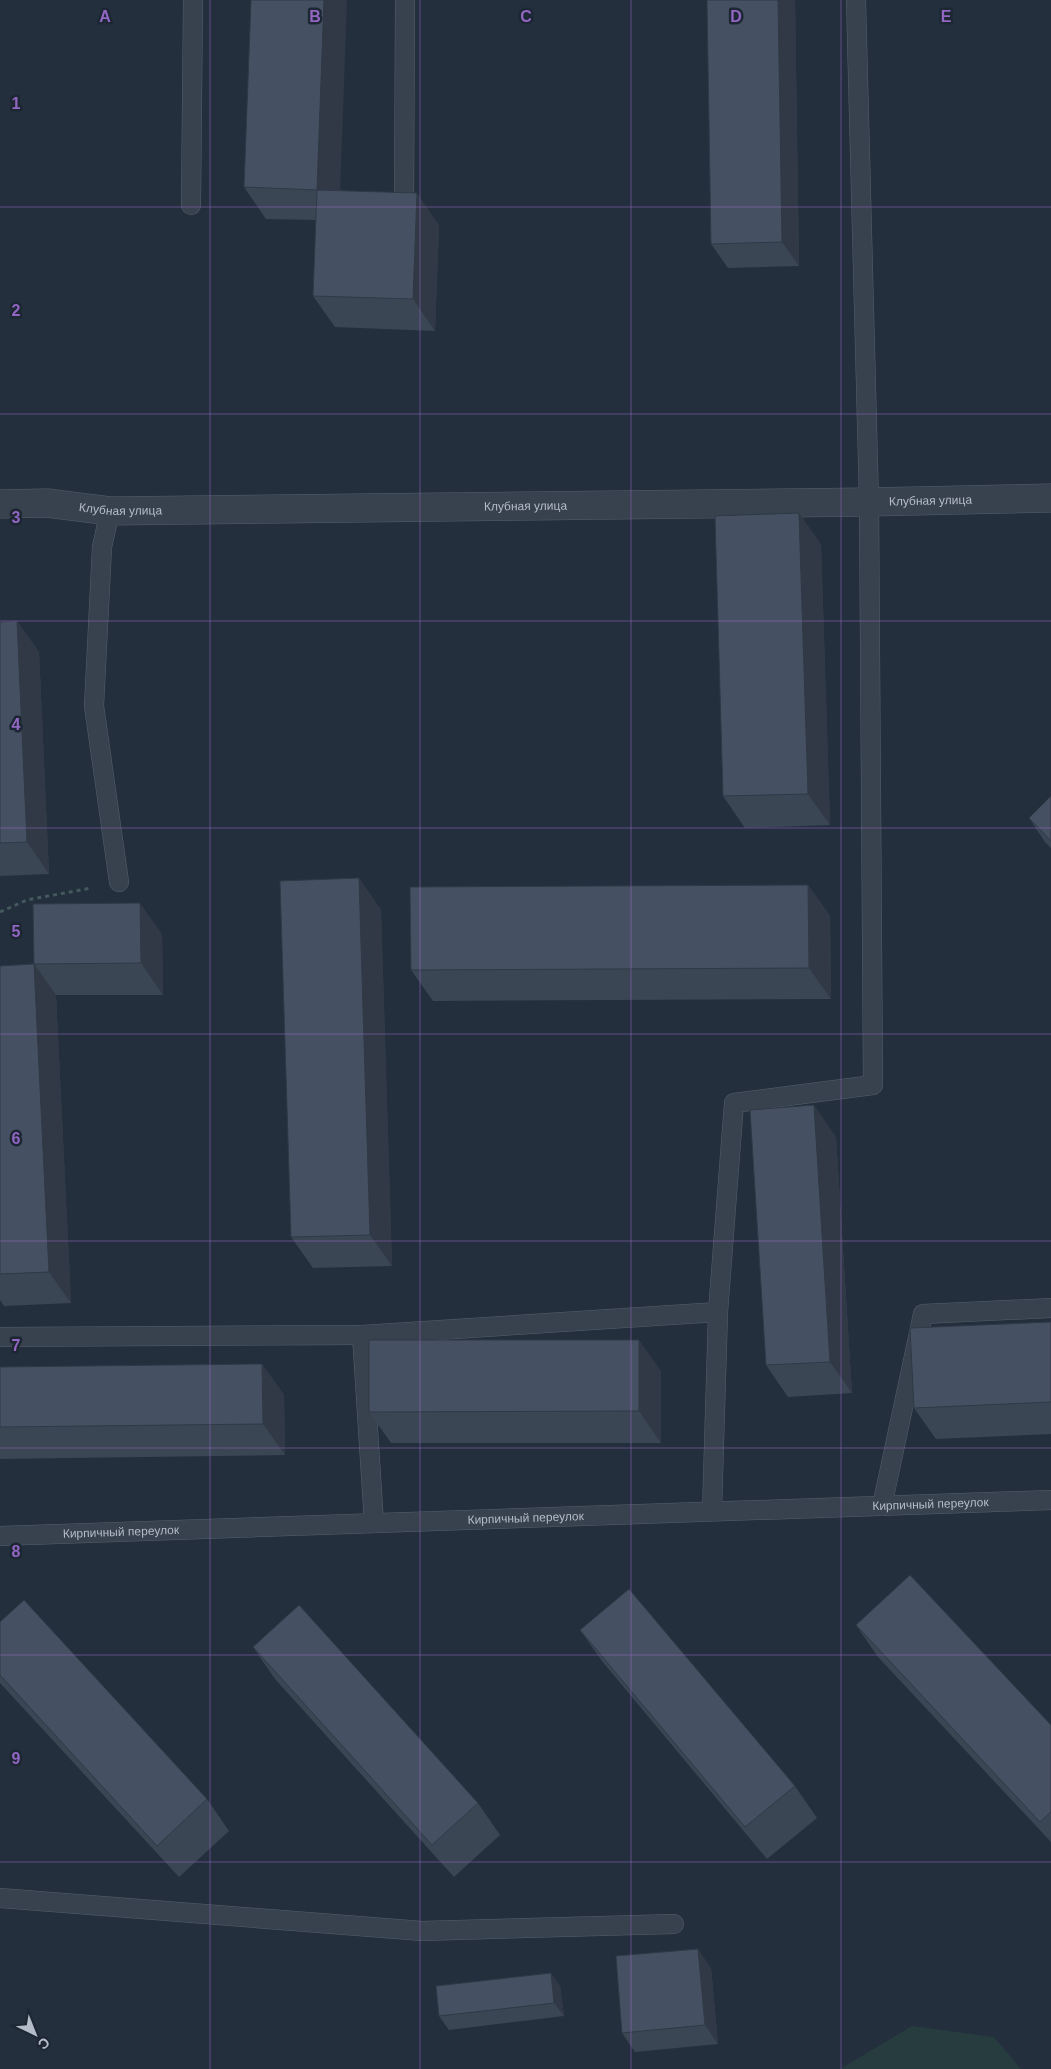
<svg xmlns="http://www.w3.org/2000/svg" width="1051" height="2069" font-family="Arial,sans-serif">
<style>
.green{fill:#263c3f}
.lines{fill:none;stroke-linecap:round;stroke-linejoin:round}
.service-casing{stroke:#565f6c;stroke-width:20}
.minor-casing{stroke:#565f6c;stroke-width:29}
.path{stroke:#44595c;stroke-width:3;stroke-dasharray:4 4;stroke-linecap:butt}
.service{stroke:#38414e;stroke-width:19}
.minor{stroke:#38414e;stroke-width:28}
.wall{fill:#3b4654}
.shaded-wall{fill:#303945}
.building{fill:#455162;stroke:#303945}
.grid{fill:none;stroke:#9266c3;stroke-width:1;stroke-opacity:0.55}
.labels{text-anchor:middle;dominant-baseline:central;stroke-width:5;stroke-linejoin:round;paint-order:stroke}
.street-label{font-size:12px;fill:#b4bcc9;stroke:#1d2633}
.grid-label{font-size:16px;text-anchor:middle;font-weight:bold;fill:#9266c3;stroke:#1d2633;stroke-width:5;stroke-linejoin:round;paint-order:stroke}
</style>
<rect width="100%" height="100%" fill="#242f3e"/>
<path class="green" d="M912,2026l82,11 27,32h-181z"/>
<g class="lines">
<defs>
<g id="service">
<path d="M191,205l2,-205"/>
<path d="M404,208l1,-208"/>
<path d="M110,511l-8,36 -8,159 25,176"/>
<path d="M362,1335l12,188"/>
<path d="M0,1337l362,-2 356,-23"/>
<path d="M882,1506l41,-192 128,-6"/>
<path d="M712,1511l6,-199 16,-209 139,-18 -4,-583 -13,-502"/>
<path id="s1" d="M0,1536l1051,-36"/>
<path d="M0,1898l422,33 252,-7"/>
</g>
<g id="minor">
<path id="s2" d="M0,504l47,-1 63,8 759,-9 182,-4"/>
</g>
</defs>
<use href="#service" class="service-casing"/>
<use href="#minor" class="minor-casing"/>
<path class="path" d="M0,912l27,-12 64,-12"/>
<use href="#service" class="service"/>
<use href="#minor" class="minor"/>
</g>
<path class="wall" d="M707,0h88l4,266 -71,2 -17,-24z
M244,187l96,3 99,35 -4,106 -100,-4 -22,-31 3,-76 -50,-1z
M821,544l9,281 -85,3 -22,-32z
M17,621l22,31 10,222 -49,2v-254z
M1051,796v52l-6,-6 -16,-24z
M359,878l22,32 11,356 -79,2 -22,-31z
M808,885l22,31 1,83 -398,2 -22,-31z
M162,934l1,61h-107l15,308 -67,3 -4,-6v-26l34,-310z
M836,1137l16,256 -64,4 -22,-32z
M1051,1322v112l-115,5 -22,-31z
M262,1364l22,31 1,60 -285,4v-92z
M661,1371v72h-270l-22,-31z
M0,1622l207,177 22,32 -50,46 -179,-194z
M856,1625l195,100v117l-173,-185z
M580,1630l215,156 22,32 -50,41 -165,-198z
M253,1647l225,156 22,32 -46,42 -179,-198z
M711,1968l7,76 -83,8 -13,-19z
M560,1986l4,30 -115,14 -10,-14z"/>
<path class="shaded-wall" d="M324,0h23l-8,221 -22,-31z
M778,0h17l4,266 -17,-24z
M417,193l22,32 -4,106 -22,-32z
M799,513l22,31 9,281 -22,-31z
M17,621l22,31 10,222 -22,-32z
M359,878l22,32 11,356 -22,-31z
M808,885l22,31 1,83 -22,-31z
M140,903l22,31 1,61 -22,-32z
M34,964l22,31 15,308 -22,-31z
M814,1105l22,32 16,256 -22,-31z
M639,1340l22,31v72l-22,-32z
M262,1364l22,31 1,60 -22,-31z
M698,1949l13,19 7,76 -13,-19z
M551,1973l9,13 4,30 -10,-13z"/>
<path class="building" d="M251,0h73l-7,190 100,3 -4,106 -100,-3 4,-106 -73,-3z
M707,0h71l4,242 -71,2z
M799,513l9,281 -85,2 -8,-280z
M17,621l10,221 -27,1v-221z
M1051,796v45l-22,-23z
M359,878l11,357 -79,2 -11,-356z
M808,885l1,83 -398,2 -1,-83z
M140,903l1,60 -107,1 15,308 -49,2v-308l34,-2 -1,-60z
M814,1105l16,257 -64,3 -16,-255z
M1051,1322v80l-137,6 -4,-80z
M369,1340h270v71l-270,1z
M262,1364l1,60 -263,3v-60z
M910,1575l141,150v87l-11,10 -184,-197z
M629,1589l166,197 -50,41 -165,-197z
M24,1600l183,199 -50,47 -157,-171v-53z
M299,1605l179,198 -46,42 -179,-198z
M698,1949l7,76 -83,8 -6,-77z
M551,1973l3,30 -115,13 -3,-30z"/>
<path class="grid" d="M210,0v2069M420,0v2069M631,0v2069M841,0v2069M0,207h1051M0,414h1051M0,621h1051M0,828h1051M0,1034h1051M0,1241h1051M0,1448h1051M0,1655h1051M0,1862h1051"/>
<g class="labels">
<g class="street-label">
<text stroke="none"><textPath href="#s2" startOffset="931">Клубная улица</textPath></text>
<text stroke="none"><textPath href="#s2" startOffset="526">Клубная улица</textPath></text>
<text stroke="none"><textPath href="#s2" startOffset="121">Клубная улица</textPath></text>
<text stroke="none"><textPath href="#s1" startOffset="931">Кирпичный переулок</textPath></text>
<text stroke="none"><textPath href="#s1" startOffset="526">Кирпичный переулок</textPath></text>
<text stroke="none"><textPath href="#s1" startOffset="121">Кирпичный переулок</textPath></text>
</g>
</g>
<g class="grid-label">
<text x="105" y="22">A</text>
<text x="315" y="22">B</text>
<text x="526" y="22">C</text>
<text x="736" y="22">D</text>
<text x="946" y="22">E</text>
<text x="16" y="109">1</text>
<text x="16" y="316">2</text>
<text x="16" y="523">3</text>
<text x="16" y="730">4</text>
<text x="16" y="937">5</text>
<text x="16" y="1144">6</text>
<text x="16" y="1351">7</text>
<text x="16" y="1557">8</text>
<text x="16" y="1764">9</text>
</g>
<g transform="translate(35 2034) rotate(137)" stroke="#1d2633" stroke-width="4" paint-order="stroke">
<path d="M0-4L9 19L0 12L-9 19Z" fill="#b4bcc9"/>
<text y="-8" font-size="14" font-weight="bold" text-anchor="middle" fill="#b4bcc9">С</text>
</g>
</svg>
